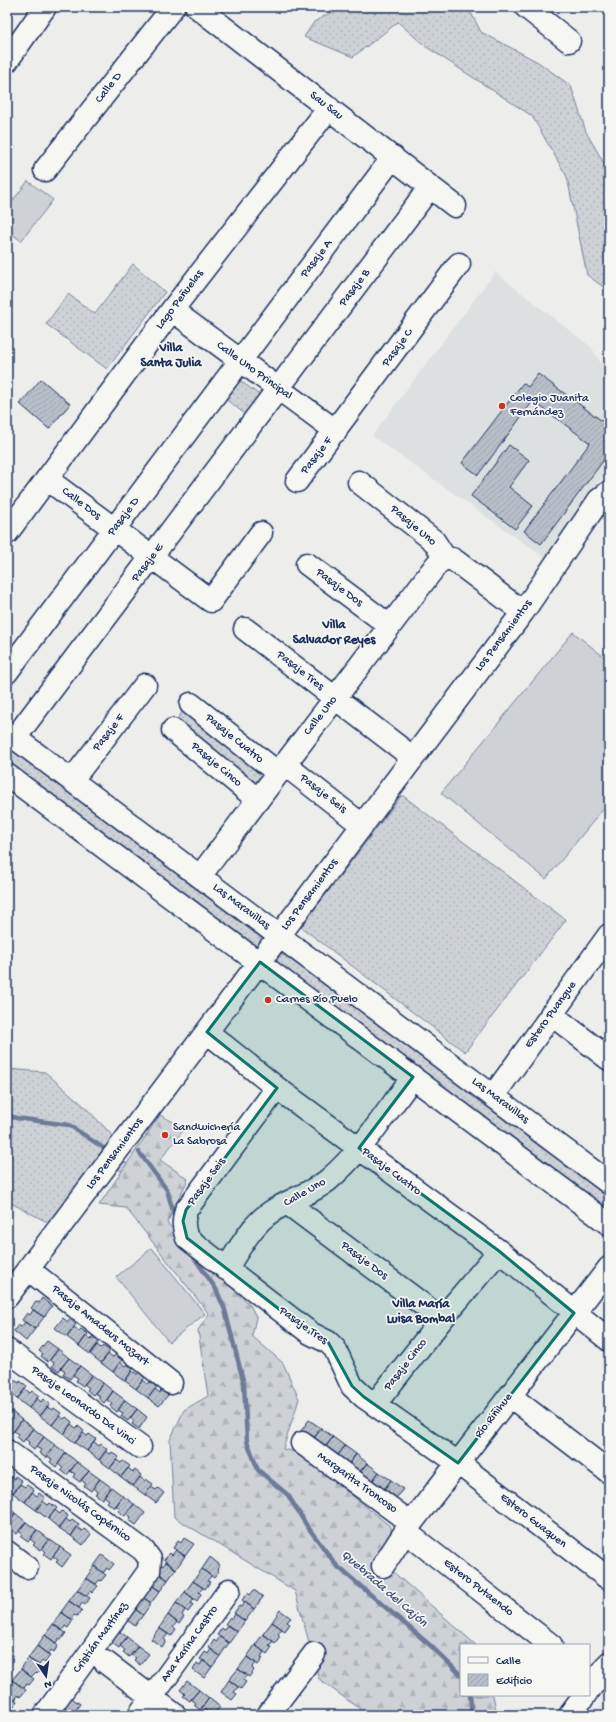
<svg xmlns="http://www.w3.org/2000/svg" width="616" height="1722" font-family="'Gochi Hand',sans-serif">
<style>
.built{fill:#dde0e1}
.grass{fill:url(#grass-dots);stroke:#74809a}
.forest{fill:url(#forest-firs);stroke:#74809a}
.pitch{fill:#ced2d7;stroke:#74809a}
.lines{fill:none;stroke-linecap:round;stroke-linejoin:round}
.stream{stroke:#6e7a96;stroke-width:4.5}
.building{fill:url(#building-hatch);stroke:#1b2f5e}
.minor-casing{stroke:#1b2f5e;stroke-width:25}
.minor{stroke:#f6f6f2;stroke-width:22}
.marked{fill:#0f766e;fill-opacity:0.2;stroke:#0f766e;stroke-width:3;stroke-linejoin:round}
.poi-dot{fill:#c8321e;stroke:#f6f6f2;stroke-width:1.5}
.labels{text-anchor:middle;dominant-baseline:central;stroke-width:3.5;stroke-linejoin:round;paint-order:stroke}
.street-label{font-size:12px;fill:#1b2f5e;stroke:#f6f6f2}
.poi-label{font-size:12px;fill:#1b2f5e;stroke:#f6f6f2;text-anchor:start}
.neighbourhood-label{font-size:13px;font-weight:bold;fill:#1b2f5e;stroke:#f6f6f2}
.water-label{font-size:13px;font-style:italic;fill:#44547a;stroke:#f6f6f2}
</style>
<defs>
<pattern id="grass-dots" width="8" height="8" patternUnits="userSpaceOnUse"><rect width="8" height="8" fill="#ced2d7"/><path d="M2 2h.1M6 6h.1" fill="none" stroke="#b0b5bb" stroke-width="1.8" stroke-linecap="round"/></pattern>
<pattern id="forest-firs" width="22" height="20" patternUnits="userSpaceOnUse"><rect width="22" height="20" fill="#ced2d7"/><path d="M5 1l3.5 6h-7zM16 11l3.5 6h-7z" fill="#b0b5bb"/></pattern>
<pattern id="building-hatch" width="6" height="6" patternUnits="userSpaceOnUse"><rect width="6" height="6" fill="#b9bfc8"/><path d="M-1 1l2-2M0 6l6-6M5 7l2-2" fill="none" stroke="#9ea4ae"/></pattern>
</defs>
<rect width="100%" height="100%" fill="#edeeec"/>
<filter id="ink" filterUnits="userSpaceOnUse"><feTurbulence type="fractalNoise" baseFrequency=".025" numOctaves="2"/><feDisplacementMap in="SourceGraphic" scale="8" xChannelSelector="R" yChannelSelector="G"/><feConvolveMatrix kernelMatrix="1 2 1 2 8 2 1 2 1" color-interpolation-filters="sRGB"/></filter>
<g filter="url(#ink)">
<path class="built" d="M495,272l96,75 18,29v91l-61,93 -176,-124z"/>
<path class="grass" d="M340,7h128l13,25 57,30 33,24 15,46 23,40v119l-22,-16 -20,-98 -35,-61 -107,-70 -27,-24 -45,35 -49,-20 10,-15z
M133,264l32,28 -58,77 -61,-45 22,-30 27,20z
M235,377l30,22 -16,18 -29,-22z
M187,705l87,68 -16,23 -86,-69z
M7,744l260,196 -9,12 -251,-188z
M402,795l164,125 -101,132 -164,-125z
M290,953l319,245v18l-332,-250 1,-9z
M7,1069l38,3 39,34 31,32 -7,10 25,21 15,23 13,43 30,29 3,8 24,29 21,43 9,42 -17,42 4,24 10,24 41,41 39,9 14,18 26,44 12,14 22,40 16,10 34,17 12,13v12l-23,-22 -31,-14 -15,-12 -53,-87 -13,-17 -9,-9 -39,-13 -35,-32 -13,-27 -6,-28 3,-23 10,-16 3,-18 -15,-44 -17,-35 -20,-20 -5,-11 -28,-28 -12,-36 -10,-21 -30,-25 -50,69 -46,-24z"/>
<path class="forest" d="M160,1115l25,13 -25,32 28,19 -21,44 35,36 48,46 6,12 -4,19 31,27 16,36 -16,50 16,4 92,74v43l85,75h-15v50h32l4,20h-129l-49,-36 -24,-88 -121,-74 -4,-77 14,-30 24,-14 -10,-66 11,-16 -83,-106 -27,-3z"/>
<path class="pitch" d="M28,181l25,19 -32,41 -14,-11v-22z
M573,632l36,29v141l-63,77 -105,-86z
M152,1248l53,66 -36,28 -53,-65z"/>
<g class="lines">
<path class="stream" d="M7,1115l9,3 53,7 36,24
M139,1152l28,38 8,28
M191,1253l25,36 9,21 19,74 3,57 11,29 30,25 19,31 30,40 94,80 30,29
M470,1695l2,20"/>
</g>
<path class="building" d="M538,374l71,52v27l-68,91 -17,-13 66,-88 -57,-42 -55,74 -16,-12 61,-80 5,4z
M41,379l29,25 -21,25 -29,-25z
M7,391l4,4 -4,5z
M509,445l20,15 -20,27 24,19 -18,23 -44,-33z
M42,1298l10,8 -8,11 -13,-9 5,-6 3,1z
M33,1310l11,7 -9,12 -13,-9 5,-7 3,2z
M63,1318l5,4 2,-3 6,5 -9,13 -12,-9z
M25,1322l10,7 -9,12 -12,-10 4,-6 3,2z
M74,1327l5,4 2,-2 7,5 -9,12 -12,-9z
M86,1336l5,4 1,-3 7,5 -9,12 -11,-8z
M47,1341l11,8 -10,13 -7,-6 2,-2 -4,-3z
M97,1345l4,3 2,-2 7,5 -9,12 -11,-9z
M58,1349l11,9 -10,13 -7,-5 2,-3 -4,-3z
M108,1354l5,3 2,-2 7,5 -9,12 -12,-9z
M69,1358l11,8 -10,13 -7,-5 2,-3 -4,-3z
M120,1362l5,4 2,-2 6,5 -8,12 -12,-9z
M80,1366l12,9 -9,11 -7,-5 2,-3 -5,-3z
M132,1371l5,3 2,-2 6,5 -9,12 -11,-8z
M92,1375l11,8 -10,12 -6,-5 2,-2 -5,-4z
M14,1380l5,3 1,-2 7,5 -10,13 -10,-8z
M143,1380l5,4 2,-2 7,5 -9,11 -12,-9z
M103,1383l10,8 -9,12 -6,-5 2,-2 -5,-3z
M25,1389l5,4 2,-2 7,5 -10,12 -12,-9z
M155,1389l5,4 1,-3 7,5 -9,11 -11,-8z
M113,1391l12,9 -8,12 -7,-6 2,-2 -5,-4z
M37,1398l4,4 2,-3 7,5 -10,12 -11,-8z
M125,1400l12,9 -9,12 -7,-5 2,-3 -5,-3z
M47,1407l5,3 2,-2 7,5 -9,12 -12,-9z
M137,1409l10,8 -8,12 -7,-5 2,-3 -4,-3z
M11,1411l11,9 -10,13 -5,-4v-13z
M59,1416l5,3 2,-2 6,5 -8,12 -12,-9z
M22,1420l11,8 -10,14 -7,-5 2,-3 -4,-3z
M309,1420l12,8 -6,9 -14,-6z
M71,1424l5,4 2,-2 6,5 -9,12 -11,-9z
M33,1428l11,9 -10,13 -6,-5 1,-3 -4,-3z
M321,1428l12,9 -7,9 -5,-4 -2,3 -6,-5z
M83,1433l4,3 2,-2 7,5 -9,12 -12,-8z
M44,1437l11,8 -9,13 -7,-5 2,-3 -5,-3z
M333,1437l12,9 -7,9 -5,-4 -2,2 -6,-5z
M94,1442l5,4 2,-2 6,5 -8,11 -12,-9z
M55,1445l11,8 -10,14 -6,-5 2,-3 -5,-3z
M345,1446l11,8 -7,9 -4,-3 -2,2 -7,-5z
M106,1451l4,3 2,-2 7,5 -9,11 -11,-8z
M66,1453l11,9 -10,13 -6,-5 2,-2 -5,-4z
M356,1454l11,9 -7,9 -4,-3 -2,2 -6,-5z
M116,1460l5,3 2,-2 7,5 -9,11 -11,-9z
M77,1462l12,9 -9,11 -7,-5 2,-3 -5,-3z
M367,1463l12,9 -7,9 -5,-4 -1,3 -7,-6z
M128,1468l5,4 2,-2 6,5 -8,11 -12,-9z
M89,1471l11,8 -9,12 -7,-5 2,-2 -5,-4z
M379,1472l12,8 -7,10 -14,-6z
M8,1475l6,4 1,-3 7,5 -9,12 -6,-5z
M140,1477l5,4 1,-2 7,5 -8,11 -12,-9z
M100,1479l11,8 -9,12 -7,-5 2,-2 -4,-4z
M391,1480l12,9 -7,9 -14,-6z
M20,1484l5,3 2,-2 7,5 -9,12 -12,-9z
M111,1487l12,9 -9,12 -7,-6 2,-2 -5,-4z
M151,1487l5,3 2,-2 6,5 -8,10 -11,-8z
M32,1492l5,4 2,-3 6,5 -9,12 -11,-8z
M123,1496l11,8 -9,12 -7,-5 2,-2 -4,-3z
M43,1501l5,4 2,-2 7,5 -9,11 -12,-9z
M134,1504l11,9 -9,12 -7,-5 2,-3 -4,-3z
M7,1507l8,6 -8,11z
M55,1510l5,4 2,-3 6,5 -9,12 -11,-9z
M15,1513l11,9 -9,12 -7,-5 2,-3 -4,-3z
M66,1519l4,3 2,-2 7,5 -8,11 -12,-8z
M26,1522l11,8 -9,12 -7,-5 2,-2 -4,-4z
M77,1527l5,4 2,-2 7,5 -8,11 -12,-9z
M37,1530l12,9 -9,11 -7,-5 2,-2 -5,-4z
M184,1538l10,6 -9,12 -12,-8 5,-7 3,2z
M49,1539l11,8 -9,12 -7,-5 2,-2 -4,-4z
M60,1547l11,8 -9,12 -6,-5 2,-2 -5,-4z
M176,1550l9,6 -9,13 -12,-9 6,-7 2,2z
M102,1555l12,9 -5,6 -2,-2 -4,5 -9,-7z
M210,1557l10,8 -3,4 2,2 -5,7 -12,-9z
M166,1562l10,7 -8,11 -12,-9 4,-7 3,2z
M94,1566l12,9 -5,6 -2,-1 -3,4 -10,-6z
M202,1569l9,7 -4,5 3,1 -5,7 -12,-8z
M158,1573l10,7 -8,11 -12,-9z
M86,1578l12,8 -6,7 -2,-2 -4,5 -9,-6z
M193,1581l10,7 -4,4 2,2 -4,7 -12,-9z
M151,1585l9,6 -9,12 -11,-8z
M77,1590l13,8 -5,7 -3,-2 -3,5 -10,-7z
M254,1590l9,7 -9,12 -12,-9 6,-7 2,2z
M185,1592l9,7 -3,4 2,2 -5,7 -12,-9z
M142,1597l9,6 -8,12 -12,-9z
M69,1601l13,9 -5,6 -3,-1 -3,4 -10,-7z
M245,1602l9,7 -9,12 -11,-8 5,-7 2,1z
M176,1603l9,7 -3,5 2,2 -5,7 -11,-9z
M134,1608l9,7 -8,11 -12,-9z
M280,1610l11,8 -4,4 3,2 -5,7 -13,-9z
M61,1612l12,8 -5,8 -3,-2 -3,5 -9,-7z
M235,1614l10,7 -8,11 -12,-8 5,-7 2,2z
M168,1615l9,7 -4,5 3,2 -5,7 -12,-8z
M272,1622l10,7 -4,5 2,2 -5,7 -12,-9z
M53,1624l13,9 -5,7 -2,-2 -3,5 -11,-8z
M228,1625l9,7 -8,11 -12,-8 5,-7 2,2z
M115,1628l12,9 -8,11 -7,-5 1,-2 -4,-4z
M159,1628l9,6 -4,5 2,2 -4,6 -11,-8z
M263,1634l10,7 -4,5 3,1 -5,7 -12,-9z
M45,1635l13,10 -4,7 -3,-2 -3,4 -11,-8z
M127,1637l11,9 -9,11 -6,-5 2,-2 -5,-4z
M220,1637l9,6 -9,13 -11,-8 5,-8 2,2z
M255,1645l9,7 -3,5 2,1 -5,7 -11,-8z
M37,1646l13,10 -5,7 -3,-2 -3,4 -11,-7z
M138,1646l11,8 -9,11 -6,-5 2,-2 -5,-3z
M211,1649l9,7 -8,11 -12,-8 5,-7 3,2z
M247,1657l9,6 -4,5 2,2 -5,7 -11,-8z
M28,1658l14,10 -5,6 -2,-1 -4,4 -10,-8z
M203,1660l9,7 -8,11 -11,-8 4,-7 3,2z
M21,1669l13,10 -5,6 -2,-1 -3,4 -12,-8z
M238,1669l9,6 -4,5 3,2 -5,7 -12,-9z
M12,1680l14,10 -6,7 -2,-2 -3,5 -8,-6v-6z
M229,1680l9,7 -4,5 3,2 -5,6 -11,-8z
M187,1681l12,9 -9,11 -7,-5 2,-2 -5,-4z
M199,1690l10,8 -9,12 -6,-5 2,-2 -5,-4z
M7,1694l10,7 -5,8 -3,-2 -2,3z
M69,1696l11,8 -8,11 -9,-6 4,-5 -3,-2z
M209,1698l11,9 -6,8h-7l-2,-2 2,-2 -5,-3z
M60,1707l11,8h-15z"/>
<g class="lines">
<defs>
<path id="minor" d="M197,7l258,199
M526,7l43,34
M7,61l38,-54
M45,170l128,-163
M172,310l164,121
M47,479l164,122 50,-68
M297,481l162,-217
M359,482l75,59 11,17
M7,533l165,-223 157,-202
M445,558l7,1 6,4 65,49
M307,564l83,62
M245,629l167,128
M7,672l386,-515
M191,704l87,69
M173,730l85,70
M7,732l602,451
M15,738l415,-551
M284,764l78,61
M7,775l602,449
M72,780l73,-95
M200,876l237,-312 8,-6
M551,1014l58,45
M207,1032l70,56 222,163 110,89
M277,1088l-91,122c-3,11 -3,17 1,28l123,95 18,9 7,7 17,37 12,11 94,66 151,116
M493,1096l116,-161
M287,1203l155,116
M28,1269l143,114
M226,1269c13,-19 25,-44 45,-57 18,-12 39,-18 56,-31 34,-28 59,-69 86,-104
M7,1297l516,-685 76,-112 10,-8
M7,1350l133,97
M510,1396l99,76
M375,1404l67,-85 57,-68
M302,1443l109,80
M7,1451l136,99 7,9 -1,12 -104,144
M407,1529l4,7 140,109
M7,1552l20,15
M383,1566l26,-40 200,-258
M105,1662l70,53
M589,1690l20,-27
M139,1715l90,-125
M268,1715l46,-61
M570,1715l15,-20"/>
</defs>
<use href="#minor" class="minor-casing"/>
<use href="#minor" class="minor"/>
</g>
</g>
<path class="marked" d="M260,962l153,115 -54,71 140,103 75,62 -116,150 -94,-66 -12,-11 -24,-44 -18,-9 -123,-95 -4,-17 3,-11 91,-122 -70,-56z"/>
<g class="poi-dot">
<circle cx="502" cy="406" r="4"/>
<circle cx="268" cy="1000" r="4"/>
<circle cx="165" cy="1135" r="4"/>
</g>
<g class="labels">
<g class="street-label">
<text transform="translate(109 88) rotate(-52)">Calle D</text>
<text transform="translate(326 106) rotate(38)">Sau Sau</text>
<text transform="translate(317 259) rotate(-53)">Pasaje A</text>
<text transform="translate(355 288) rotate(-53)">Pasaje B</text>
<text transform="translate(180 300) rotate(-53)">Lago Peñuelas</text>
<text transform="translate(398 348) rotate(-54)">Pasaje C</text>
<text transform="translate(254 371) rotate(36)">Calle Uno Principal</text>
<text transform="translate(317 456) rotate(-52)">Pasaje F</text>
<text transform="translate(81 504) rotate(37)">Calle Dos</text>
<text transform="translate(124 517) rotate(-53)">Pasaje D</text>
<text transform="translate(413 526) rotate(40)">Pasaje Uno</text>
<text transform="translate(148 563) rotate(-53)">Pasaje E</text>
<text transform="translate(339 588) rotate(37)">Pasaje Dos</text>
<text transform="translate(504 636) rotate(-53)">Los Pensamientos</text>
<text transform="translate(300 671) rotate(38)">Pasaje Tres</text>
<text transform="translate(321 716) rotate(-52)">Calle Uno</text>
<text transform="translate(109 733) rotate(-52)">Pasaje F</text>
<text transform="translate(234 739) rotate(39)">Pasaje Cuatro</text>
<text transform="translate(216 765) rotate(40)">Pasaje Cinco</text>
<text transform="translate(323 794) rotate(38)">Pasaje Seis</text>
<text transform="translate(310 895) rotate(-53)">Los Pensamientos</text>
<text transform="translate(241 907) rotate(37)">Las Maravillas</text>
<text transform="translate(551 1015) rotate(-54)">Estero Puangue</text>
<text transform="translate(500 1101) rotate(37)">Las Maravillas</text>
<text transform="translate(115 1154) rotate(-53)">Los Pensamientos</text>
<text transform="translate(391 1172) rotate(37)">Pasaje Cuatro</text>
<text transform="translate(207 1182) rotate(-54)">Pasaje Seis</text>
<text transform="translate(305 1193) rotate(-30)">Calle Uno</text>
<text transform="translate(364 1261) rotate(37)">Pasaje Dos</text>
<text transform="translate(100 1326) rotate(39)">Pasaje Amadeus Mozart</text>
<text transform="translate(303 1326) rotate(35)">Pasaje Tres</text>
<text transform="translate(406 1365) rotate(-52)">Pasaje Cinco</text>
<text transform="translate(83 1406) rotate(36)">Pasaje Leonardo Da Vinci</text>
<text transform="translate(494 1416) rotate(-52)">Río Riñihue</text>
<text transform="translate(357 1483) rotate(36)">Margarita Troncoso</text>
<text transform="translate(80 1504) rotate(36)">Pasaje Nicolás Copérnico</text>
<text transform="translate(533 1521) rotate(38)">Estero Guaquen</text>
<text transform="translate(478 1588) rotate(38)">Estero Putaendo</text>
<text transform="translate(101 1638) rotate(-54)">Cristián Martínez</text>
<text transform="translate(190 1644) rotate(-55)">Ana Karina Castro</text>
</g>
<g class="poi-label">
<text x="510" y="399">Colegio Juanita<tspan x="510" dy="14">Fernández</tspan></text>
<text x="276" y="1000">Carnes Río Puelo</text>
<text x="173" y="1128">Sandwichería<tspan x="173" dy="14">La Sabrosa</tspan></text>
</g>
<g class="neighbourhood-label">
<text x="171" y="348">Villa<tspan x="171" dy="15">Santa Julia</tspan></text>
<text x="334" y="625">Villa<tspan x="334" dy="15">Salvador Reyes</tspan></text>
<text x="421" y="1304">Villa María<tspan x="421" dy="15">Luisa Bombal</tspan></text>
</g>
<g class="water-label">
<text transform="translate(384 1589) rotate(41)">Quebrada del Cajón</text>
</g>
</g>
<rect width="616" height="1722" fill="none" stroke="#f6f6f2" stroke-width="24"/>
<rect x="12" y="12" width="592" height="1698" fill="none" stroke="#1b2f5e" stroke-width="1.5" filter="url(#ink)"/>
<rect x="460" y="1644" width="130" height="52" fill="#f6f6f2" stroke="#9ea6b7"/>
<rect x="468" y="1657" width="20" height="6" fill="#f6f6f2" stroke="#9ea6b7"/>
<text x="496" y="1664" font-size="12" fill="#1b2f5e">Calle</text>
<rect x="468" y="1674" width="20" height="12" fill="url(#building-hatch)" stroke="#9ea6b7"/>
<text x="496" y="1684" font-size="12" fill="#1b2f5e">Edificio</text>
<g transform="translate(46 1676) rotate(167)" stroke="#f6f6f2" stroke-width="3" paint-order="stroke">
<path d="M0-3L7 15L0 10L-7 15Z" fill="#1b2f5e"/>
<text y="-6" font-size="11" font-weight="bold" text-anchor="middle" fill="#1b2f5e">N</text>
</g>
</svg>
